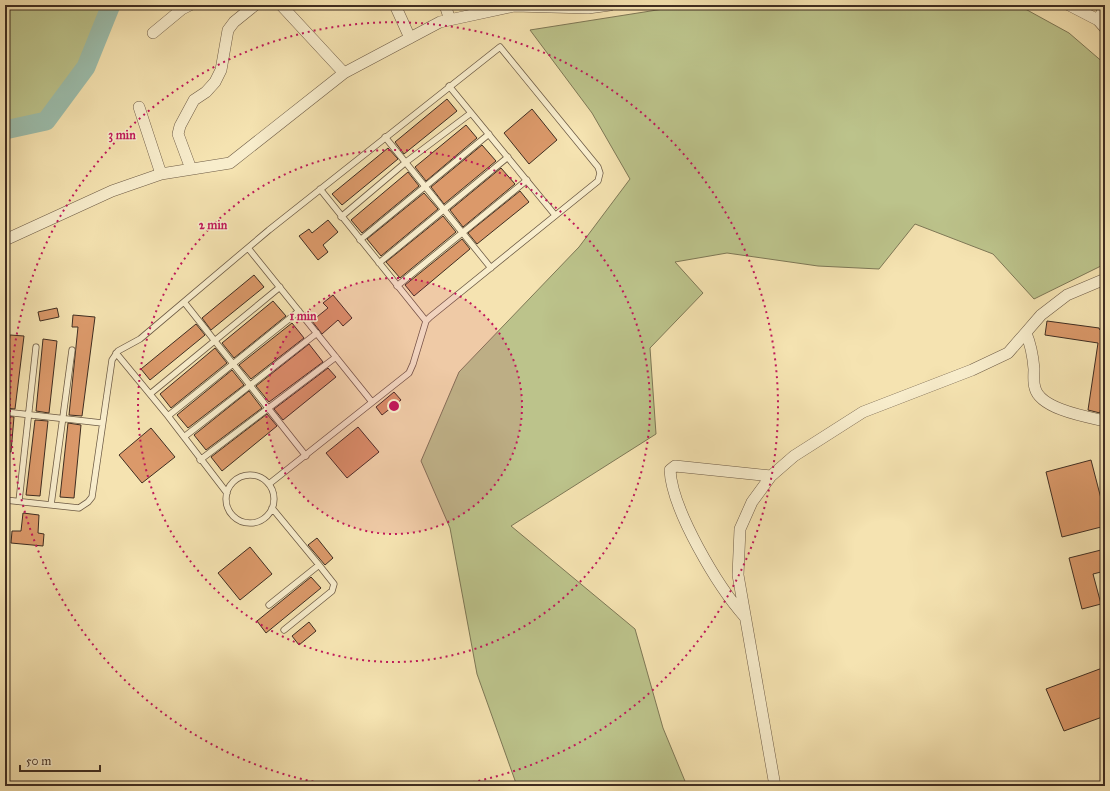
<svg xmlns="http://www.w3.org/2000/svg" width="1110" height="791" font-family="'IM FELL Great Primer',serif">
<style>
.green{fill:#bcc38b;stroke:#7e7856}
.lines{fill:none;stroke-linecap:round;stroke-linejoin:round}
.river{stroke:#9cbead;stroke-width:19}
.building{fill:#db996a;stroke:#3f2d21}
.service-casing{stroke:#6c5a45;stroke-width:7}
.minor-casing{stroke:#6c5a45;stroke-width:12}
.service{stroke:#f8edcc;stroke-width:5.5}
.minor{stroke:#f8edcc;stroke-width:11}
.ring{fill:none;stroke:#c2185b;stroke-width:2;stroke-dasharray:2 4}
.centre{fill:#c2185b;stroke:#f8edcc;stroke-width:2}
.ring-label{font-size:12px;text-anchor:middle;font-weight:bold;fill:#c2185b;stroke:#f8edcc;stroke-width:3;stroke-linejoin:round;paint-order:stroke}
</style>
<rect width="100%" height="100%" fill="#f5e3b1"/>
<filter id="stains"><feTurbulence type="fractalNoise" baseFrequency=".005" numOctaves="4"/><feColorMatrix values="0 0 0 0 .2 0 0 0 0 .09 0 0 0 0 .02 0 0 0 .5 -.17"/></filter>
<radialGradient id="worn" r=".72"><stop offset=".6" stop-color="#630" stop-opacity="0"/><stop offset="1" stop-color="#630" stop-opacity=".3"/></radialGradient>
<path class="green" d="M5,5h106l-25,62 -40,54 -41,9z
M679,5h339l51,28 36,31v200l-71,35 -41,-45 -78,-30 -36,45 -61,-3 -91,-13 -52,9 28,31 -53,55 6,86 -145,92 124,103 28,99 24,58h-170l-40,-112 -27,-146 -29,-67 38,-89 120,-125 51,-68 -38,-66 -62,-83 146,-23z"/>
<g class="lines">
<path class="river" d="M5,130l41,-9 40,-54 25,-62"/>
</g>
<path class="building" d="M447,99l10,12 -53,43 -9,-12z
M532,109l25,31 -28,24 -25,-31z
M466,125l11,13 -51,43 -11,-14z
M482,145l14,16 -52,43 -13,-17z
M388,148l10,11 -56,46 -10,-11z
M501,168l14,16 -52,43 -13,-17z
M408,172l11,14 -57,47 -11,-13z
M520,191l9,11 -52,42 -9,-11z
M424,193l14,16 -57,47 -14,-17z
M443,216l13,16 -56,46 -14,-16z
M328,220l10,12 -15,13 5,7 -10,8 -19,-24 10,-7 3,4z
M462,239l8,10 -56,47 -9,-11z
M254,275l10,12 -53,43 -9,-12z
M333,295l19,23 -9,8 -5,-6 -16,14 -10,-13 16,-13 -5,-5z
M273,301l13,15 -52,42 -12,-15z
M57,308l2,9 -19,4 -2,-9z
M73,315l22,2 -13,99 -13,-1 9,-88h-6z
M1047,321l52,7 1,2v-1h5v51l-5,33 -12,-3 10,-67 -53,-8z
M292,323l12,15 -53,41 -12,-14z
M196,324l9,11 -55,45 -9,-11z
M10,335l14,1 -9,73 -10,-1v-29z
M43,339l14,2 -8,72 -13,-2z
M309,344l14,18 -54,40 -13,-16z
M215,348l12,15 -56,45 -11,-14z
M328,368l8,9 -53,43 -9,-11z
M232,370l12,15 -56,43 -11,-13z
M249,391l13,17 -56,42 -12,-15z
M394,392l7,8 -19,15 -6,-8z
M267,414l10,12 -55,45 -11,-14z
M5,416l9,1 -3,35 -6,-1z
M35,420l13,1 -8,75 -14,-1z
M68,423l13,2 -7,73 -14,-1z
M358,427l21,25 -32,26 -21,-25z
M151,428l24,29 -33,26 -23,-28z
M1091,460l14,54v12l-43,11 -16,-65z
M23,513l16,2 -1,18 6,1 -1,12 -32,-3 1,-12h9z
M317,538l16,20 -8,7 -17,-20z
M250,547l22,27 -32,26 -22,-27z
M1105,549v22l-12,3 8,30 -19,5 -13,-51z
M311,577l10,11 -55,45 -9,-12z
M309,622l7,9 -17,14 -7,-9z
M1105,667v49l-41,15 -18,-42z"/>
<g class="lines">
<defs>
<path id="service" d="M449,86l106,129
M385,137l106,131
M320,189l106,132
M341,217l65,-55 65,-49
M360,240l129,-106
M248,248l124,154
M379,263l129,-106
M397,286l130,-106
M184,302l122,154
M116,353l52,63 59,77
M150,394l130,-107
M5,412l97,11
M168,416l131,-105
M184,437l133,-104
M200,460l136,-103
M226 499a24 24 0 1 1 48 0a24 24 0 1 1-48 0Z
M5,500l74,8 9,-6 4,-5 20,-137 6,-9 22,-12 129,-109 231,-183 98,120 2,6 -2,8 -168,136 -4,4 -13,43 -4,9 -140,111
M19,501l17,-154
M51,505l21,-155
M269,605l50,-40 -47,-57
M284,630l48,-39 2,-7 -15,-19"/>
<path id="minor" d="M281,5l63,68
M395,5l15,33
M445,5l5,15
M1069,5l29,15 7,8
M1098,20l7,-13
M153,33l29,-24 8,-4
M139,107l22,67
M191,169l-13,-35 2,-8 14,-26 12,-8 9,-10 6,-12 7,-40 6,-8 21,-17
M5,240l107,-49 49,-17 69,-11 114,-90 96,-51 74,-16 74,2 22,-3
M1026,333c5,12 7,24 8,36 0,6 -1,13 1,19 5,21 52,29 70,33
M745,617c-27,-30 -73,-107 -75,-147l5,-4 96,10
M775,786l-37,-211 2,-46 12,-27 19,-26 23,-20 69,-44 109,-42 36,-17 33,-38 26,-20 38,-16"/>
</defs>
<use href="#service" class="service-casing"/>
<use href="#minor" class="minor-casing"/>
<use href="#service" class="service"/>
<use href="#minor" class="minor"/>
</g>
<circle cx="394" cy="406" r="128" fill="#c2185b" fill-opacity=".12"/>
<g class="ring">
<circle cx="394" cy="406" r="128"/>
<circle cx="394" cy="406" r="256"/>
<path d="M337 786A384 384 0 1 1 451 786"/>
</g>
<circle cx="394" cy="406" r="6" class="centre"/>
<g class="ring-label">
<text x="122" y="139">3 min</text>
<text x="213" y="229">2 min</text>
<text x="303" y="320">1 min</text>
</g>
<rect width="1110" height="791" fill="none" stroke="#f5e3b1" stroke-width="20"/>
<rect x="6" y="6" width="1098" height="779" fill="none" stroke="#3f2d21" stroke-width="2"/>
<rect x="10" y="10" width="1090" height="771" fill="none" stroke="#3f2d21"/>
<path d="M20 765v6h80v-6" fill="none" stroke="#3f2d21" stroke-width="2"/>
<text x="26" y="765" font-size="12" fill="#3f2d21" stroke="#f8edcc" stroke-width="3" paint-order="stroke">50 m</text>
<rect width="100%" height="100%" filter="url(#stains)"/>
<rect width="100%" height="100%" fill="url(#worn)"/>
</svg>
